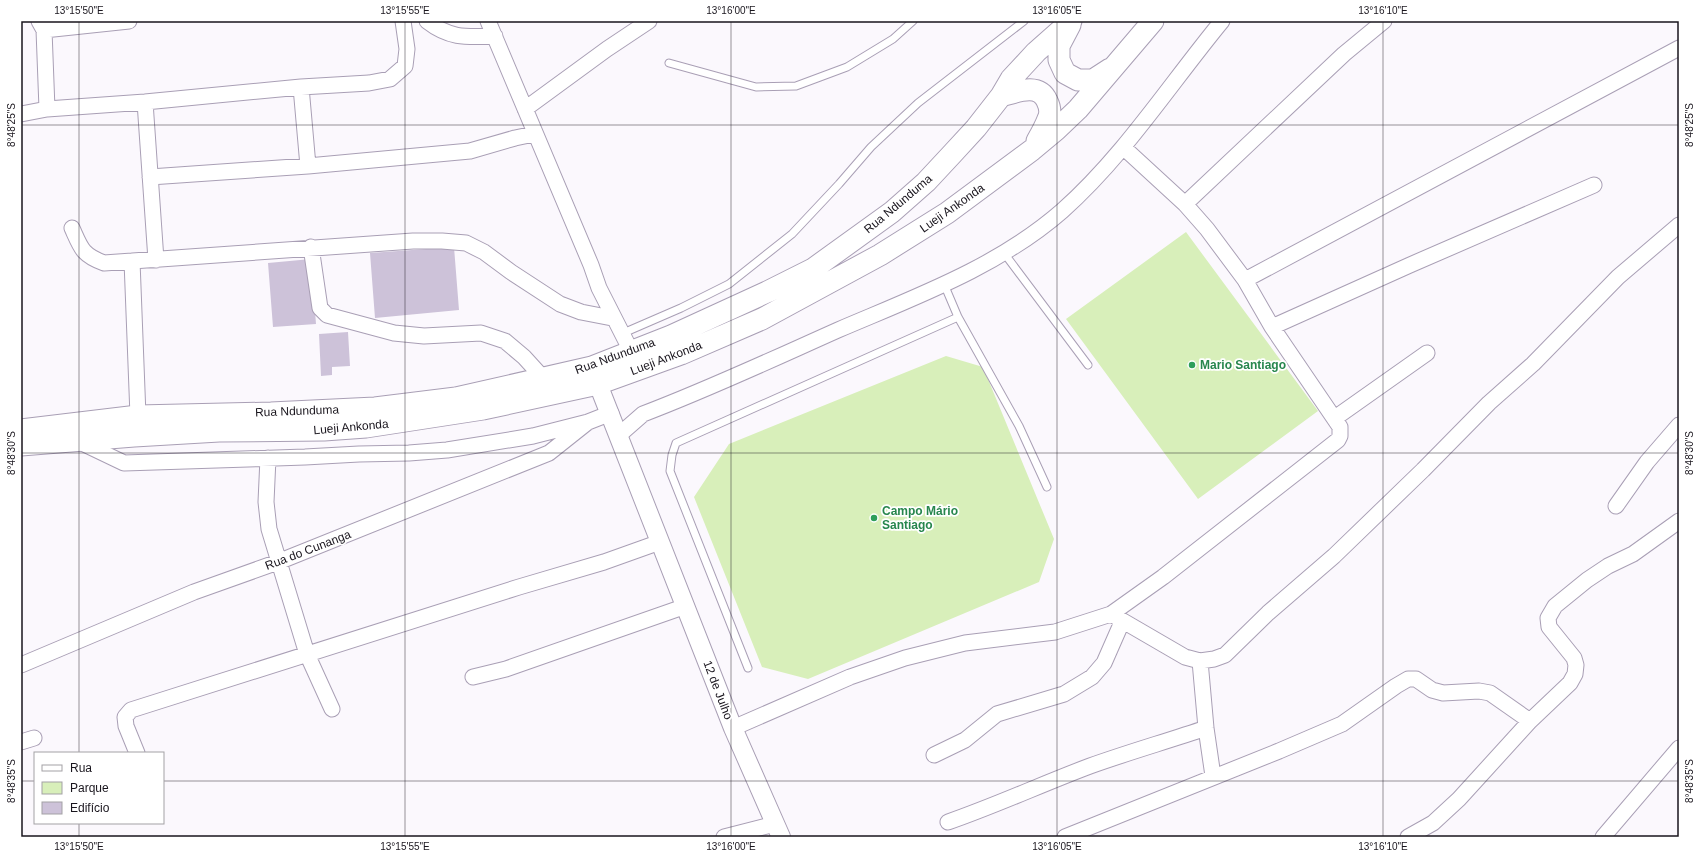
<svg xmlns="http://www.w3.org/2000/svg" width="1700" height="858" font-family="Arial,sans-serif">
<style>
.green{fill:#d8efba}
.building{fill:#cdc2d9}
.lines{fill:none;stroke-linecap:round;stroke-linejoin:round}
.service-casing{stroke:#a99fb5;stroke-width:9}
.minor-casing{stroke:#a99fb5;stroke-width:17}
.tertiary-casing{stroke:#a99fb5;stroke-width:20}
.secondary-casing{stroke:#a99fb5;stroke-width:23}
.service{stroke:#fff;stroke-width:7}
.minor{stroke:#fff;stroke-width:15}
.tertiary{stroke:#fff;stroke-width:18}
.secondary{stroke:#fff;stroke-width:21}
.ticks{fill:none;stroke:#19151d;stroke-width:1;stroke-opacity:0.45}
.leisure-dot{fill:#2e9e5b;stroke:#fff;stroke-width:1.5}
.labels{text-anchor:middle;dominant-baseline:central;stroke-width:3.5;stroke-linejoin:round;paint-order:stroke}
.street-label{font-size:12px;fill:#19151d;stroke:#fff}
.leisure-label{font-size:12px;font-weight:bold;fill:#27864d;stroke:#fff;text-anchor:start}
.neatline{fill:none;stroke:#19151d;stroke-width:1.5}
.ticks-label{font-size:10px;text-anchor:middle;fill:#19151d}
</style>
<rect width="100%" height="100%" fill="#fbf8fd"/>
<path class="green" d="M1186,232l132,179 -120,88 -132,-180z
M946,356l37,11 71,172 -15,43 -231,97 -46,-12 -68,-170 35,-53z"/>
<path class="building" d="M454,247l5,63 -84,8 -5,-65z
M311,259l5,65 -43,3 -5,-64z
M348,332l2,34 -18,1v8l-11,1 -2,-42z"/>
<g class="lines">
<defs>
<path id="service" d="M669,63l87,24 40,-1 51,-19 46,-28 20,-18
M1004,253l84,112
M944,284l14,33 61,109 28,61
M621,334l60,-26 48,-24 63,-50 47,-50 32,-37 47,-44 106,-82
M748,668l-78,-197 2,-16 4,-12 282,-126"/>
<path id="minor" d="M39,21l5,9 3,79
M427,21c23,18 40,16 68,15
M488,21l103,244 8,23 32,63
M44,30l85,-9
M301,87l7,79
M145,102l11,158
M525,109l82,-60 42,-28
M21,114l26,-5 98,-7 156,-15 68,-4 21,-4 15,-13 2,-17 -4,-28
M150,177l158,-11 162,-15 45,-13 19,-4
M1185,204l159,-150 40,-33
M72,228c9,20 10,27 32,35l309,-22h29l24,2 18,9 27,20 49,32 21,8 31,6
M311,247l9,61 7,7 67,18 30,3 57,-3 24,8 19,16 20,22
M132,261l6,155
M1245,280l434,-232
M1272,327l138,-62 184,-80
M1335,418l92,-65
M619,435l24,-21c66,-25 130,-55 195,-84 77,-33 160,-63 224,-119 62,-55 108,-127 160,-190
M78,441l46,22 181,-6 54,-3 50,-1 38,-3 86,-14 55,-14 23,-9
M268,458l-2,44 3,27 38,125 25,55
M1616,506l31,-44 32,-37
M1111,614l74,43 15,4 14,-2 11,-4 43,-42 66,-57 89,-86 66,-67 44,-39 85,-87 61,-52
M1200,661l6,67 7,48
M21,665l173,-73 84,-30 271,-109 39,-31
M473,677l33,-8 180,-63
M733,728l117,-51 55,-19 60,-15 90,-11 56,-18 52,-37 175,-137 2,-4v-9l-68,-100 -27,-47 -38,-51 -22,-25 -62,-57
M21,742l13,-4
M137,753l-11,-27 -1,-9 6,-7 388,-123 85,-25 56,-20
M934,755l31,-15 32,-26 67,-20 28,-17 12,-14 18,-41
M948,822c49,-17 94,-38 142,-56 39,-14 78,-25 116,-38
M724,837l51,-13
M1065,837l214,-86 63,-27 54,-38 12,-7h8l16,11 11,3 36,-2 11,2 40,28
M1408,837l25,-14 26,-24 71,-78 40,-38 5,-9 1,-9 -2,-7 -25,-31 -1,-9 7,-12 32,-26 21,-14 25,-12 46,-33
M1603,837l76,-89"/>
<path id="tertiary" d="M598,384l135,344 48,109"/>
<path id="secondary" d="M1070,25l-11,21v14l6,13 13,7h15l17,-11
M1001,96c15,-4 38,-14 46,5 3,6 4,12 1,18 -3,8 -7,15 -11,22
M21,430l117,-14 133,-3 104,-5 81,-10 136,-31 79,-31 96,-44 46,-23 79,-57 34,-30 27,-29 23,-25 25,-32 10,-17 25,-27 35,-31
M21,445l113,-9 85,-5 105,-1 42,-3 117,-18 115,-25 83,-30 81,-35 118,-64 67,-42 85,-63 24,-20 22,-21 75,-88"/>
</defs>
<use href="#service" class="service-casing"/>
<use href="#minor" class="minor-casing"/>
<use href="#tertiary" class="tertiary-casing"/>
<use href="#secondary" class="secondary-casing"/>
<use href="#service" class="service"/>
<use href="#minor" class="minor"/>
<use href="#tertiary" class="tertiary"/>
<use href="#secondary" class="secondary"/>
</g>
<path class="ticks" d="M79,21v732M405,21v816M731,21v816M1057,21v816M1383,21v816M21,125h1658M21,453h1658M21,781h14M163,781h1516M79,823v14"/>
<g class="leisure-dot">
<circle cx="1192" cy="365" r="4"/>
<circle cx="874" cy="518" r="4"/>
</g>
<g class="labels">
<g class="street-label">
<text transform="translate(898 204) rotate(-40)">Rua Ndunduma</text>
<text transform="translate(952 208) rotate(-35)">Lueji Ankonda</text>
<text transform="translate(615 356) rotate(-20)">Rua Ndunduma</text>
<text transform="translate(666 358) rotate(-21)">Lueji Ankonda</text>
<text transform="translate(297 411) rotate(-2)">Rua Ndunduma</text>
<text transform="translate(351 427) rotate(-5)">Lueji Ankonda</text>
<text transform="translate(308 550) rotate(-21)">Rua do Cunanga</text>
<text transform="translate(718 690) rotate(69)">12 de Julho</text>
</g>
<g class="leisure-label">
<text x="1200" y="365">Mario Santiago</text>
<text x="882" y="511">Campo Mário<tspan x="882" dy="14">Santiago</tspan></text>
</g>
</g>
<rect width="1700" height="858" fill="none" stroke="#ffffff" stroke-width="44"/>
<rect x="34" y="752" width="130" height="72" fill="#ffffff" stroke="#a3a1a5"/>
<rect x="42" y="765" width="20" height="6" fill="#ffffff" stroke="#a3a1a5"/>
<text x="70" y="772" font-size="12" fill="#19151d">Rua</text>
<rect x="42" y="782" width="20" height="12" fill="#d8efba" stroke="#a3a1a5"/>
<text x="70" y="792" font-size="12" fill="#19151d">Parque</text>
<rect x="42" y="802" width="20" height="12" fill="#cdc2d9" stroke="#a3a1a5"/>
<text x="70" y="812" font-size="12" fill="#19151d">Edifício</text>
<rect x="22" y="22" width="1656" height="814" class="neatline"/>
<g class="ticks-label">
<text x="79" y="14">13°15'50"E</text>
<text x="405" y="14">13°15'55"E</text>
<text x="731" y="14">13°16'00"E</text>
<text x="1057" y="14">13°16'05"E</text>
<text x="1383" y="14">13°16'10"E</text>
<text transform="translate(11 125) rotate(-90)" y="4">8°48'25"S</text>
<text transform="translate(1689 125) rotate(-90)" y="4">8°48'25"S</text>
<text transform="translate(11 453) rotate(-90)" y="4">8°48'30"S</text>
<text transform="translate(1689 453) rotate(-90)" y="4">8°48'30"S</text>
<text transform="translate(11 781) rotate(-90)" y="4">8°48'35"S</text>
<text transform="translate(1689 781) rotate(-90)" y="4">8°48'35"S</text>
<text x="79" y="850">13°15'50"E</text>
<text x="405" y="850">13°15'55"E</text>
<text x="731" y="850">13°16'00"E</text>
<text x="1057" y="850">13°16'05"E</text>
<text x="1383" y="850">13°16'10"E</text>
</g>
</svg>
